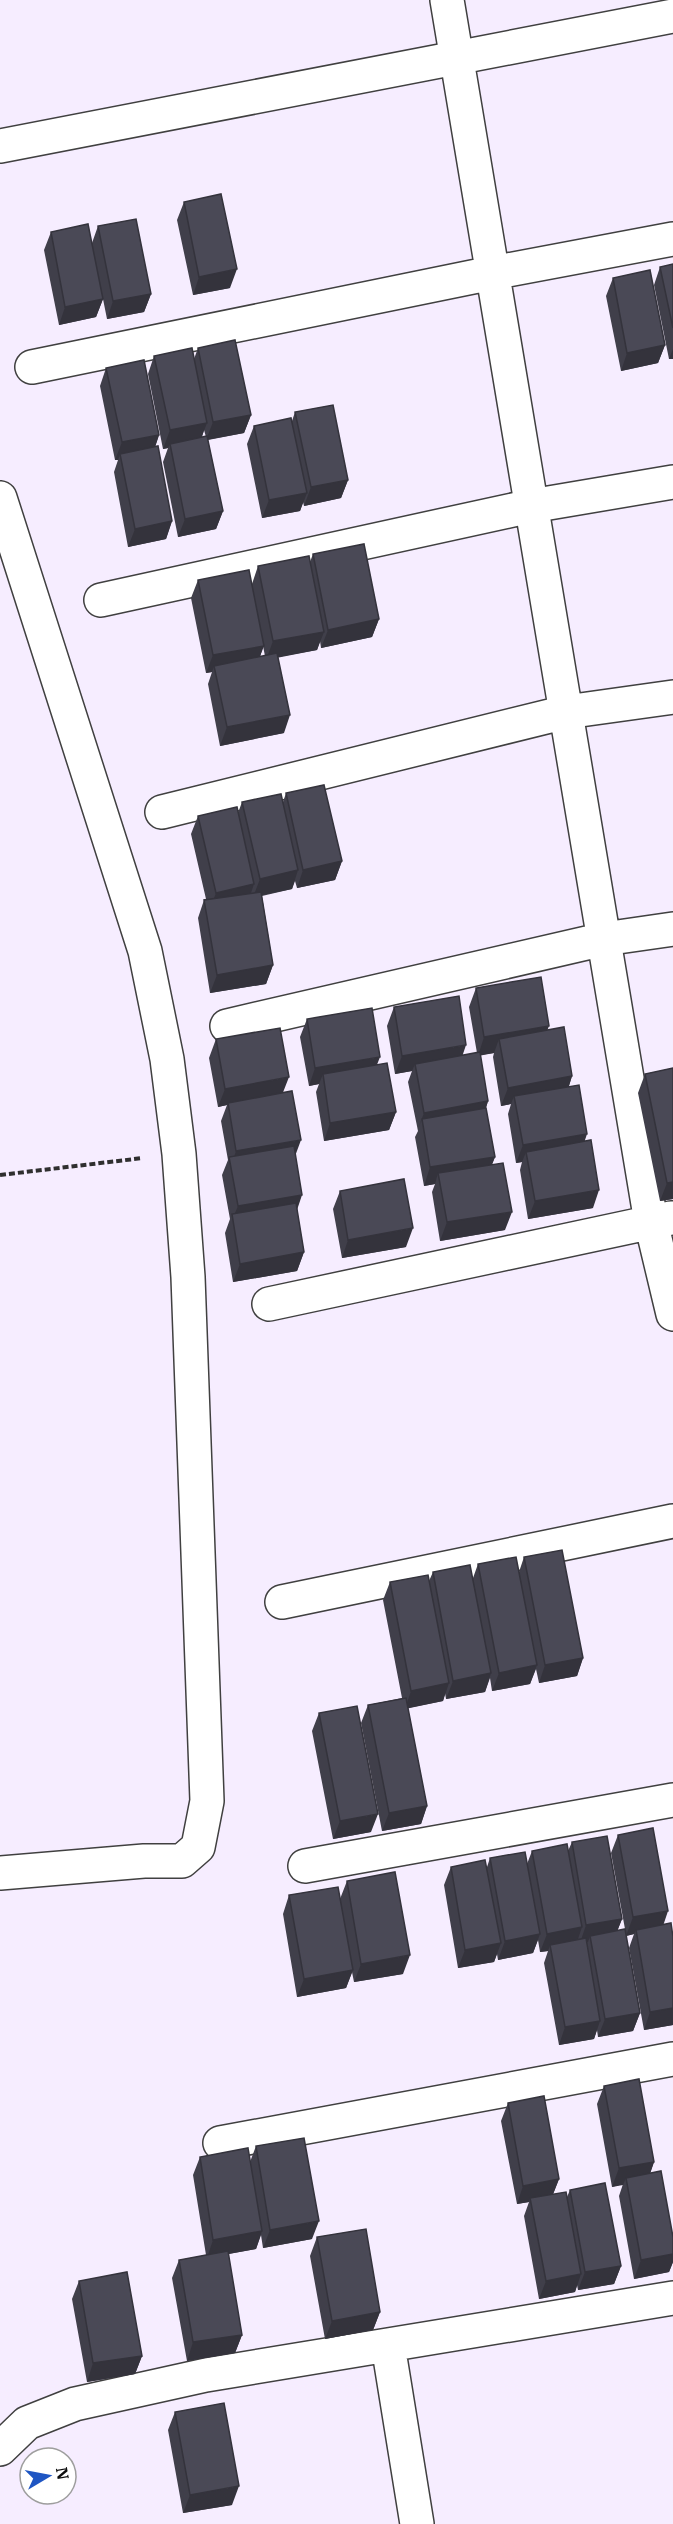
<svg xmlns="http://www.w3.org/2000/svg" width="673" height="2524" font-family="'IBM Plex Serif',serif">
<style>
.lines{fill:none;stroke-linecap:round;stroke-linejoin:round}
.minor-casing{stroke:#404040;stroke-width:36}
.path{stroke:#2f2f2f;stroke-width:4;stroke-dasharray:6 3;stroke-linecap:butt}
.minor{stroke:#fff;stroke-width:33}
.wall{fill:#403f4a;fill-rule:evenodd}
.shaded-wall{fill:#34333c}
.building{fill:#4a4956;stroke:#34333c;stroke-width:1.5}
</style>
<rect width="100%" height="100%" fill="#f6edff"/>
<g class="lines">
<defs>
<path id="minor" d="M447,0l204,1222 22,92
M0,146l673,-130
M32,367l460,-94 181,-34
M0,498l145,453 22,108 12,95 9,123 19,524 -9,46 -16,14h-38l-144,12
M101,600l430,-94 142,-24
M162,812l404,-100 107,-15
M227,1026l377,-87 69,-10
M269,1304l402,-86
M282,1602l391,-81
M305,1866l368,-66
M220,2143l453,-84
M388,2345l29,179
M0,2449l27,-26 48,-19 131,-29 467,-77"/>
</defs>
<use href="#minor" class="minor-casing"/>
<path class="path" d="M0,1175l143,-17"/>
<use href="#minor" class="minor"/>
</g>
<path class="wall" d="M184,202l46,86 -37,7 -16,-75z
M98,226l53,68 -7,18 -37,7 -4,-20 -7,18 -37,8 -15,-75 7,-18 41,11z
M673,264v95h-4l-15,-74 6,-18z
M613,278l52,67 -7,18 -37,8 -15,-75z
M198,348l53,67 -7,18 -36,7 15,71 -7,18 -38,8 -15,-75 5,-14 -5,1 -15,-75 6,-18 40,3zM204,430l2,7h-4z
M106,368l53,67 -4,12 17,74 -6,18 -38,8 -14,-75 4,-12h-3l-15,-74z
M295,412l53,68 -7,18 -37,8 -1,-4 -3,9 -38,7 -15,-74 7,-18 38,-5z
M313,554l66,65 -7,18 -51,11 -1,-7 -3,9 -39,7 6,76 -64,13 -12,-62 4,-12 -6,1 -15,-75 7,-18 54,4 6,-18 52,-4zM263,646l2,10 -5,1z
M286,793l56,68 -7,19 -38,8 -2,-7 -3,8 -30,7 11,69 -7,19 -56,9 -12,-75 6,-18 2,-1 -15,-65 7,-18 40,-3 4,-11h41z
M476,988l71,42 25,46 -3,10 16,56 8,66 -65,11 -8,-49 2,-8 -6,1 -8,-49 3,-10 -10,2 -8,-49 1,-4 -14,2 8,46 -2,7 9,49 -3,7 13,66 -65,11 -8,-49 3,-8 -11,2 -9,-49 3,-6 -10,-49 4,-11 -17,3 -8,-48 7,-19 69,48 14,-2 -8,-46z
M307,1019l70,46 19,47 -7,18 -65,11 -8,-49 3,-8 -10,2 -9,-49z
M216,1039l67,54 12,63 2,53 7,43 -7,19 -64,11 -8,-49 5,-14 -8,-44 6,-15 -7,-39 6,-16 -9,2 -9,-49z
M673,1068v131l-13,2 -22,-108 7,-19z
M340,1191l66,56 -64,11 -9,-49z
M524,1557l59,101 -6,18 -38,7 -3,-14 -6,15 -38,7 -2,-13 -5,14 -39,7 -1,-6 -2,8 -35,7 19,98 -6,18 -39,7 -21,-108 7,-18 34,-7 -19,-98 7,-18 39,-1 4,-9 40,6 5,-14 41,8z
M319,1713l52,119 -38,7 -21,-108z
M618,1835l45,90 10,12v88l-29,5 -15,-82 5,-14 -8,2 14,77 -7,18 -35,6 -1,-7 -3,9 -35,6 -15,-82 4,-12 -8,1 -2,-12 -5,13 -35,7 -1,-6 -3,8 -36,6 -14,-83 7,-18h36l3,-9 37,6 5,-13h36l4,-9 50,77 -5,12 8,-2 -14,-76z
M347,1881l56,93 -49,8 -2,-10 -6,16 -49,9 -14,-83 6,-19 51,4z
M604,2086l50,76 -4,11 23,64v25l-4,10 -35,7 -15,-83 4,-12 -11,3 -15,-83z
M508,2103l51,76 -6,15 14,3 3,-7 51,76 -7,18 -36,6 -1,-5 -2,7 -36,7 -15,-83 5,-14 -12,2 -16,-83z
M256,2146l56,93 -49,9 -2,-13 -5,14 -28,5 14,81 -7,18 -48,8 -15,-83 7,-18 27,-5 -13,-80 7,-18 50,5z
M317,2237l63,75 -7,18 -48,9 -15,-83z
M79,2281l63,75 -7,18 -48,8 -15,-83z
M175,2412l57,93 -49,8 -15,-83z"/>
<path class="shaded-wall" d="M237,269l-7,19 -37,7 6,-18z
M151,294l-7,18 -37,7 6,-18z
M103,299l-7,18 -37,8 6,-18z
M665,345l-7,18 -37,8 6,-18z
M673,349v10h-4z
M251,415l-7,18 -38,7 7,-18z
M207,423l-7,18 -30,3 -2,4 -5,1 7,-19z
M159,435l-6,18 -33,1 -2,6h-3l7,-18z
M348,480l-7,18 -37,8 7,-19z
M307,493l-7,18 -38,7 7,-18z
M223,511l-7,18 -38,8 7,-18z
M172,521l-6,18 -38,8 7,-18z
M379,619l-7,18 -51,11 7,-18z
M324,632l-7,18 -51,10 7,-19z
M264,646l-7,18 -43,2 -2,6 -6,1 7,-18z
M290,715l-6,18 -64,13 7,-19z
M342,861l-7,19 -38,8 6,-18z
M298,870l-6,19 -39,8 7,-18z
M254,884l-6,18 -39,9 7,-18z
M273,965l-7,19 -56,9 7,-18z
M549,1026l-7,18 -43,-5 -5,14 -16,3 6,-19z
M466,1045l-6,18 -45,1 -3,7 -17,3 7,-18z
M380,1057l-7,18 -50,-1 -4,10 -10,2 6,-18z
M572,1076l-6,19 -52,1 -3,8 -10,2 7,-18z
M289,1077l-7,18 -54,8 -1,2 -9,2 7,-18z
M488,1101l-6,19 -60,-1 -5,12 7,-18z
M396,1112l-7,18 -65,11 6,-18z
M587,1134l-6,18h-55l-4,10 -6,1 7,-18z
M301,1140l-7,19 -63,7 5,-15z
M495,1157l-7,18 -50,-2 -3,11 -11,2 6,-19z
M673,1182v17l-13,2 7,-18z
M599,1190l-6,18 -65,11 7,-18z
M302,1195l-6,18 -64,7 6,-14z
M512,1212l-7,18 -65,11 7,-19z
M413,1228l-7,19 -64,11 6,-18z
M304,1252l-7,19 -64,11 7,-18z
M583,1658l-6,18 -38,7 6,-18z
M537,1665l-7,19 -38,7 7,-18z
M491,1673l-6,19 -39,7 7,-18z
M449,1683l-6,18 -38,8 6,-18z
M427,1806l-6,18 -39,7 7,-18z
M378,1814l-7,18 -38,7 7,-18z
M668,1911l-6,18 -26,1 -2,4 -8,2 7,-19z
M622,1919l-7,18 -25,-1 -2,6 -8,1 6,-18z
M582,1927l-6,18h-26l-2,6 -8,1 7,-18z
M540,1934l-7,19 -35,7 7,-19z
M501,1943l-7,19 -36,6 7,-18z
M410,1955l-7,19 -49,8 7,-18z
M353,1970l-7,18 -49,9 7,-18z
M673,2008v17l-29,5 6,-18z
M640,2013l-7,18 -35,6 7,-18z
M600,2021l-6,18 -35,6 6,-18z
M654,2162l-6,18 -22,-2 -3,7 -11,2 7,-19z
M559,2179l-7,18 -22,1 -1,4 -12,2 6,-18z
M319,2221l-7,18 -49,9 7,-18z
M262,2231l-6,18 -49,9 6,-18z
M673,2254v8l-4,10 -35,7 7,-19z
M621,2266l-7,18 -36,6 7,-18z
M581,2274l-6,18 -36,7 7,-18z
M380,2312l-7,18 -48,9 7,-18z
M242,2335l-7,18 -48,8 6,-19z
M142,2356l-7,18 -48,8 6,-19z
M239,2486l-7,19 -49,8 7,-18z"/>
<path class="building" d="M221,194l16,75 -38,8 -15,-75z
M136,219l15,75 -38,7 -15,-75z
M88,224l15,75 -38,8 -14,-75z
M673,264v64l-13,-61z
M650,270l15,75 -38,8 -14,-75z
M235,340l16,75 -38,7 -15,-74z
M192,348l15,75 -37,7 -16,-74z
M144,360l15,75 -37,7 -16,-74z
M333,405l15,75 -37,7 -16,-75z
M291,418l16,75 -38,7 -15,-74z
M207,436l16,75 -38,8 -15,-75z
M158,446l14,75 -37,8 -15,-75z
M364,544l15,75 -51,11 -15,-76z
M309,556l15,76 -51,9 -15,-75z
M249,570l15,76 -51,9 -15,-75z
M277,653l13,62 -63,12 -13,-61z
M324,785l18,76 -39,9 -17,-77z
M281,794l17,76 -38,9 -18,-77z
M237,807l17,77 -38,9 -18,-77z
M261,892l12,73 -56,10 -13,-75z
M541,977l8,49 -65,11 -8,-49z
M459,996l7,49 -64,11 -8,-49z
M372,1008l8,49 -65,11 -8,-49z
M564,1027l8,49 -64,12 -9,-49z
M280,1028l9,49 -64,12 -9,-50z
M480,1052l8,49 -64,12 -9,-49z
M387,1063l9,49 -66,11 -7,-49z
M673,1068v114l-6,1 -22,-109z
M579,1085l8,49 -64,11 -9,-49z
M292,1091l9,49 -65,11 -8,-48z
M486,1108l9,49 -65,10 -8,-48z
M591,1140l8,50 -64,11 -9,-49z
M294,1146l8,49 -64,11 -9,-49z
M503,1163l9,49 -65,10 -9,-49z
M404,1179l9,49 -65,12 -8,-49z
M296,1203l8,49 -64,12 -8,-50z
M562,1550l21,108 -38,7 -21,-108z
M516,1557l21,108 -38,8 -21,-109z
M470,1565l21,108 -38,8 -20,-109z
M428,1575l21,108 -38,8 -21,-109z
M406,1698l21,108 -38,7 -21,-108z
M357,1706l21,108 -38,7 -21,-108z
M653,1828l15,83 -35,6 -15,-82z
M607,1836l15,83 -36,6 -14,-83z
M567,1844l15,83 -35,7 -15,-83z
M525,1852l15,82 -35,7 -15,-83z
M485,1860l16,83 -36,7 -14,-83z
M395,1872l15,83 -49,9 -14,-83z
M338,1887l15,83 -49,9 -15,-84z
M671,1923l2,14v71l-23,4 -14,-82z
M625,1929l15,84 -35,6 -15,-83z
M586,1938l14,83 -35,6 -15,-82z
M639,2079l15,83 -35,6 -15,-82z
M544,2096l15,83 -36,7 -15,-83z
M304,2138l15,83 -49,9 -14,-84z
M248,2148l14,83 -49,9 -13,-83z
M661,2171l12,66v17l-32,6 -15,-82z
M605,2183l16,83 -36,6 -15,-82z
M566,2192l15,82 -35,7 -16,-83z
M366,2229l14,83 -48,9 -15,-84z
M228,2251l14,84 -49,7 -14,-82z
M127,2272l15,84 -49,7 -14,-82z
M224,2403l15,83 -49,9 -15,-83z"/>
<g transform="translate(48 2476) rotate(80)"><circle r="28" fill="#ffffff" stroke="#9e9e9e" stroke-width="1.5"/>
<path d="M0-4.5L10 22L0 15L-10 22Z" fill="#1f56c3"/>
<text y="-9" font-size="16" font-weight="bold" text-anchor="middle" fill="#0d0d0d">N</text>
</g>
</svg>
